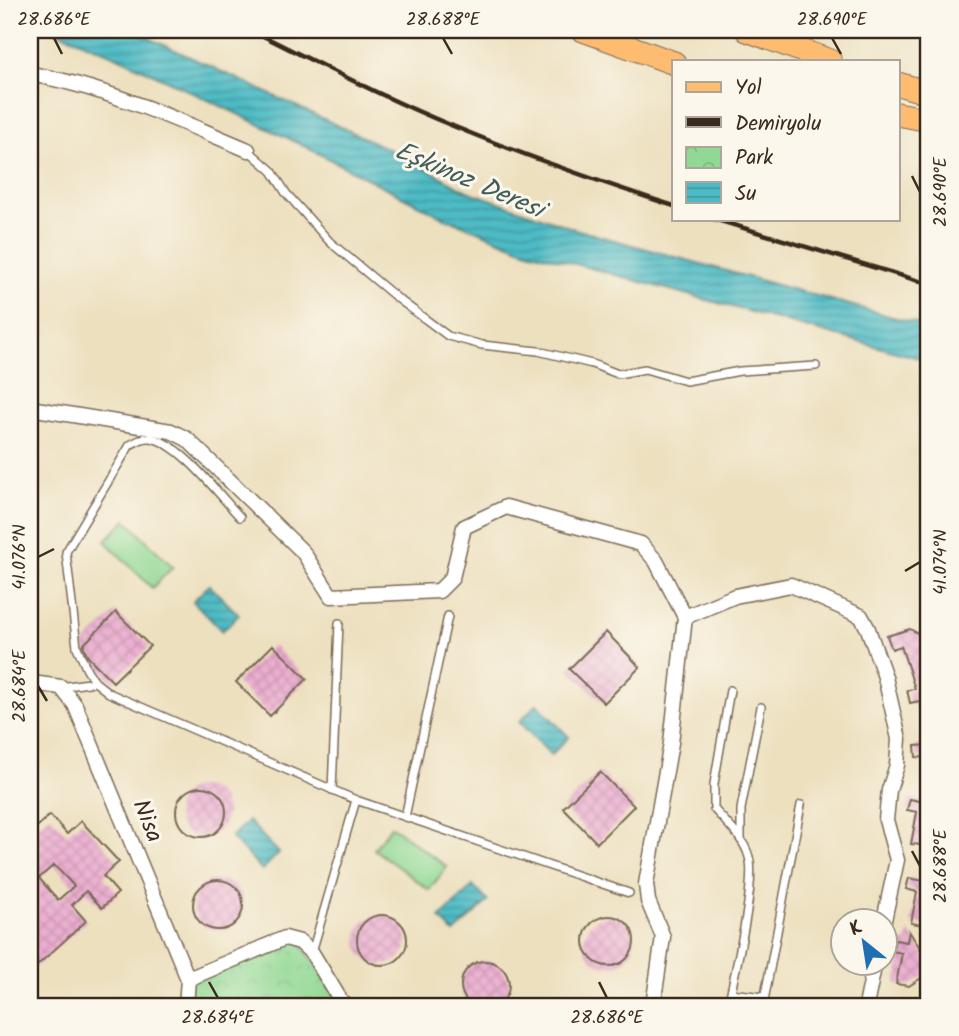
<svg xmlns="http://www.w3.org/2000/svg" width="959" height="1036" font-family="Kalam,sans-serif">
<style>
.park{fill:url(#park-crowns);stroke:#668158;stroke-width:2}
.pitch{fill:#90d893;stroke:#668158;stroke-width:2}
.water{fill:url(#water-rules);stroke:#447272;stroke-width:2}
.building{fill:url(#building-cross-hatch);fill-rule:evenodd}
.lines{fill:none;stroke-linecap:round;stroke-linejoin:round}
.service-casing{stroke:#796a56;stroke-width:10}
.minor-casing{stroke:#796a56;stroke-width:17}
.primary-casing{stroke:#796a56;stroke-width:25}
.service{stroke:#fff;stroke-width:7}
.minor{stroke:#fff;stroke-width:14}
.primary{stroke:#febc70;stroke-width:23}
.rail{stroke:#3b2a1e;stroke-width:4.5}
.ticks{fill:none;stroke:#3b2a1e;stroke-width:2.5}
.labels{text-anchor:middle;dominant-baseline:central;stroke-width:6;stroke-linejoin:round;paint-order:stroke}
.street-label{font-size:24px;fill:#3b2a1e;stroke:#fbf7ec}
.water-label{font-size:26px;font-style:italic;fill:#415d58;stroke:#fbf7ec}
.neatline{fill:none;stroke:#3b2a1e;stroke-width:2.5}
.ticks-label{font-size:18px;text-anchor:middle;fill:#3b2a1e}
</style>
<defs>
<pattern id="park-crowns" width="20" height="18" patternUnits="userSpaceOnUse" patternTransform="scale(1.75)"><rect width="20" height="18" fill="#90d893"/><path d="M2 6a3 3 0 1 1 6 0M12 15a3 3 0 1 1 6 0" fill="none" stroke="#7dba7e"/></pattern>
<pattern id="water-rules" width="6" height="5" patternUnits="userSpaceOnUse" patternTransform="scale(1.75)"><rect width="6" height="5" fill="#4dbbc5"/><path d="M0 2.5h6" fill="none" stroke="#41989f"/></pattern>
<pattern id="building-cross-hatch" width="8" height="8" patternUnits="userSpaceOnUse" patternTransform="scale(1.75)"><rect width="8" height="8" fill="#ebaed0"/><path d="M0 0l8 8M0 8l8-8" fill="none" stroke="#ca96b2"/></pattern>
</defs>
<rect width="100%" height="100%" fill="#fbf7ec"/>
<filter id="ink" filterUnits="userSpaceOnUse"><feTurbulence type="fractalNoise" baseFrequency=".0143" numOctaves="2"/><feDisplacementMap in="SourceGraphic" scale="14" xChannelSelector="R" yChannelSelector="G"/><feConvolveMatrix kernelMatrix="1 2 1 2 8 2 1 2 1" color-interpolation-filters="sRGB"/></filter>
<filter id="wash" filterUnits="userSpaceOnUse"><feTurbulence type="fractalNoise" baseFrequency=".00686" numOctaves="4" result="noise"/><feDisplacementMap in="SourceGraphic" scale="28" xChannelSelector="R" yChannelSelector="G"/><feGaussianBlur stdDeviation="1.57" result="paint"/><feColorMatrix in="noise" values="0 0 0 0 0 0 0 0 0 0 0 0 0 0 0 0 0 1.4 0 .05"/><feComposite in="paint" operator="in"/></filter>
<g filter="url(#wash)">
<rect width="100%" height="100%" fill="#ede0bf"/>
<path class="park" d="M285,938l15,4 44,64h-158l2,-27z"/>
<path class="pitch" d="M126,520l47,47 -21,21 -47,-47z
M391,826l56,41 -18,23 -55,-41z"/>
<path class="water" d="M54,30h78l267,124 68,37 111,39 351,97v34l-404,-111 -80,-32 -151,-77 -176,-84z
M209,585l30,30 -17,16 -29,-30z
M537,704l32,33 -18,18 -32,-33z
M248,821l31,32 -17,17 -31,-33z
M473,886l15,15 -34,32 -14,-15z"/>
<g id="blocks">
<path class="building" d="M116,612l34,34 -37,36 -25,-25 -5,-12z
M910,629l19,11v21l-9,18 9,7v34h-4l-5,-19 -10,2 -3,-13 8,-1 -14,-43 -9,3 -5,-13z
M606,632l34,35 -36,36 -35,-34z
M273,645l34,34 -37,37 -34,-34z
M929,745v13l-13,-1 -1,-11z
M600,772l34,34 -37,37 -34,-35z
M176 812a25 25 0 1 1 50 0a25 25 0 1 1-50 0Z
M910,799l19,4v39l-6,3 -12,-1 6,-32 -10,-2z
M50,815l17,19 14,-13 38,41 -16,14 15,17 -16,15 -16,-17 -14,14 14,16 -56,51v-139zM54,865l20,21 -16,14 -19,-22z
M909,878l20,4v39l-6,4 -12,-2 6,-31 -11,-3z
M193 905a25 25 0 1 1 50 0a25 25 0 1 1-50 0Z
M357 940a25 25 0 1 1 50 0a25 25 0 1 1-50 0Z
M584 941a25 25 0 1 1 50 0a25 25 0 1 1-50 0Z
M909,931l20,31v11l-20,13 -13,-2 6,-31 -10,-2 3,-11 12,2z
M461 985a24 24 0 1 1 48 0a24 24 0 1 1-48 0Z"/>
</g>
</g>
<g filter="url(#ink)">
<use href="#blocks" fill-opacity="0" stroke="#796a56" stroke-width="2"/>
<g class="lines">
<defs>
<path id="service" d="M248,150l24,21 14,22 44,49 67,56 51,38 34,9 56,6 54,13 26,10 27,-5 41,12 54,-10 76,-5
M240,517c-21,-22 -60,-75 -90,-79 -8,-1 -14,4 -20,7l-64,107 11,95 10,23 8,12 14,11 247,107
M61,687l34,-5
M332,790l7,-167
M405,817l43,-201
M741,840v-31l20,-102
M312,952l44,-152 273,93
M731,993l33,4
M728,1006c6,-30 29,-124 21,-149 -5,-19 -23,-34 -35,-48v-25l16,-94
M763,1006l38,-201"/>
<path id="minor" d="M30,74c76,13 147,46 218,76
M30,408l141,23 16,8 116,113 28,44 108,-5 13,-13 12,-51 42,-20 135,37 15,17 29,56
M30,687l9,-3 22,3 14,18 113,274 -2,27
M188,979l97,-41 15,4 12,11 32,53
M653,1006l10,-69 -15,-36 -2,-17 25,-141 14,-126 50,-21 56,-11 70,31 7,13 17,48 14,62 -2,26 -8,25 -3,30 11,40 -13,60
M866,1006l9,-44"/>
<path id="primary" d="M583,30l91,33
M747,30l83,31
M898,84l31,9
M898,114l31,6"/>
</defs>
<use href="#service" class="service-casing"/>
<use href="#minor" class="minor-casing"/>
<use href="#primary" class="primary-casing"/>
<use href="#service" class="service"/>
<use href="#minor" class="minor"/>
<use href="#primary" class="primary"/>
<path class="rail" d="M251,30c67,33 133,68 202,96 72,30 147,56 221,80
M714,219l215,65"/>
</g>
</g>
<path class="ticks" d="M54,38l8,16M443,38l9,16M832,38l9,16M912,176l8,16M38,557l16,-8M905,571l15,-9M38,686l9,15M912,851l8,15M209,982l9,16M599,982l8,16"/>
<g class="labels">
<g class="street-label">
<text transform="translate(147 821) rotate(68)">Nisa</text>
</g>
<g class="water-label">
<text transform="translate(469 181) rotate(23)">Eşkinoz Deresi</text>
</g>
</g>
<rect width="959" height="1036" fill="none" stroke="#fbf7ec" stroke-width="77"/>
<rect x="672" y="60" width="228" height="161" fill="#fbf7ec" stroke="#aea59a" stroke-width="2"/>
<rect x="686" y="82" width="35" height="10" fill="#febc70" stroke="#aea59a" stroke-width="2"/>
<text x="735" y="94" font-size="21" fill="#3b2a1e">Yol</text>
<rect x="686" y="117" width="35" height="10" fill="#3b2a1e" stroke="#aea59a" stroke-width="2"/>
<text x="735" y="130" font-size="21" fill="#3b2a1e">Demiryolu</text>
<rect x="686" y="147" width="35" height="21" fill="url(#park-crowns)" stroke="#aea59a" stroke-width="2"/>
<text x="735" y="164" font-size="21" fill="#3b2a1e">Park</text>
<rect x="686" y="182" width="35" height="21" fill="url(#water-rules)" stroke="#aea59a" stroke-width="2"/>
<text x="735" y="200" font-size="21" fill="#3b2a1e">Su</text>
<g transform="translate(864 942) rotate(330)"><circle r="33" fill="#fbf7ec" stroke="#aea59a" stroke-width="2"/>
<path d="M0-5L12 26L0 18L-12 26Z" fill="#1f6fb2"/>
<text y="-10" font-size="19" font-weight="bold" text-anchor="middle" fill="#3b2a1e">K</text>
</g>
<rect x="38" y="38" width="882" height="960" class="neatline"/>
<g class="ticks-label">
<text x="54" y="25">28.686°E</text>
<text x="443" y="25">28.688°E</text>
<text x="832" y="25">28.690°E</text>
<text transform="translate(940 192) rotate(-90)" y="6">28.690°E</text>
<text transform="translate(19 557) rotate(-90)" y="6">41.076°N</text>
<text transform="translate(940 562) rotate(-90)" y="6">41.074°N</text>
<text transform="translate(19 686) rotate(-90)" y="6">28.684°E</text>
<text transform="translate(940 866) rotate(-90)" y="6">28.688°E</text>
<text x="218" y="1023">28.684°E</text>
<text x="607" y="1023">28.686°E</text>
</g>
</svg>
